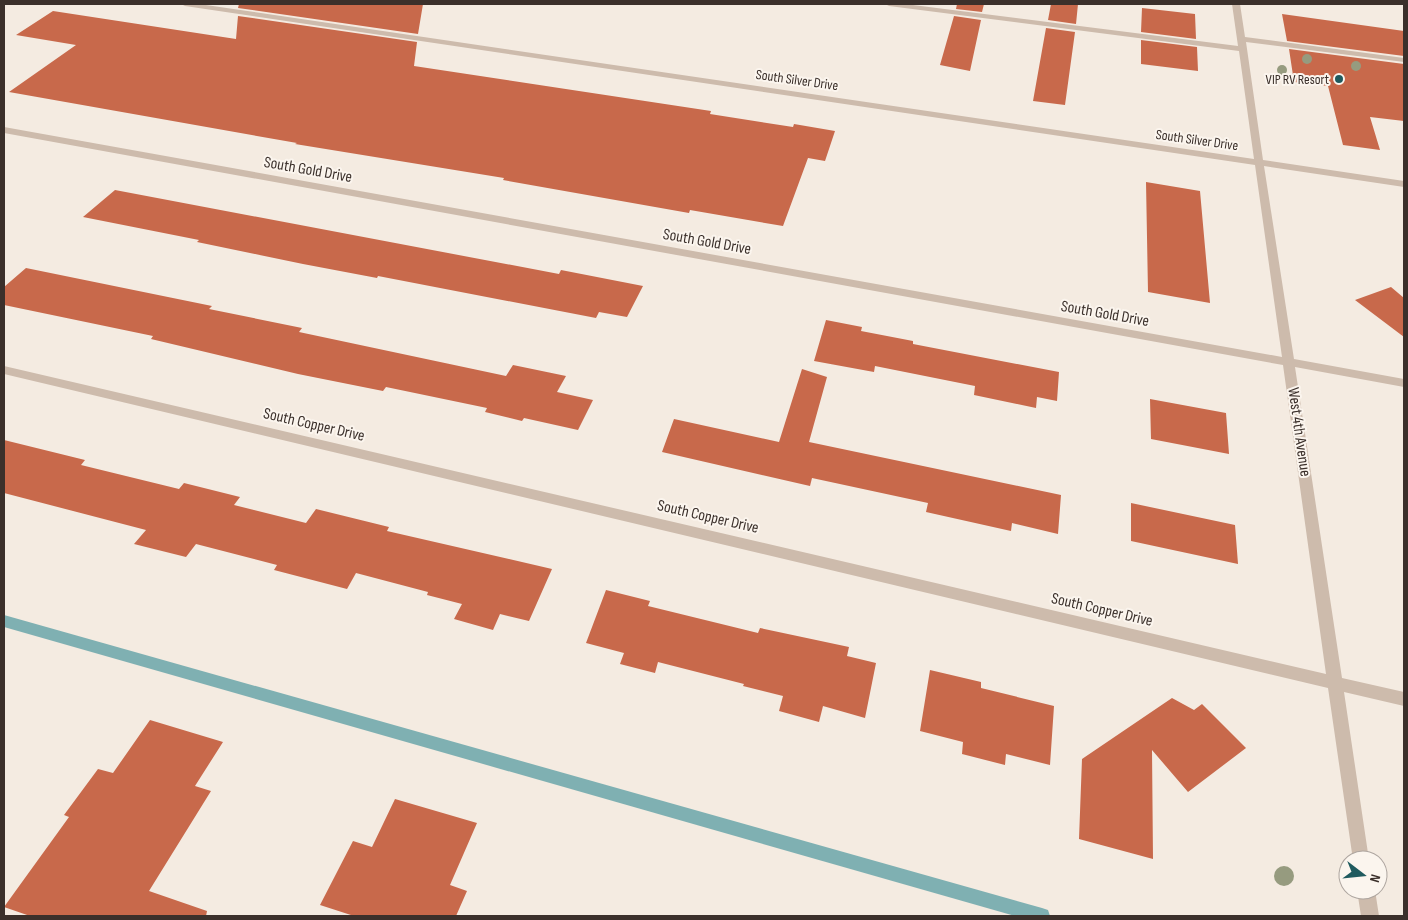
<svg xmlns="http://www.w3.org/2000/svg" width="1408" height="920" font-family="'Sofia Sans Condensed',sans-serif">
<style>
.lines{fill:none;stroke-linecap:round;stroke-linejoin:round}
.stream{fill:#7fb0b2;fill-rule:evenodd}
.building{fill:#c8694b}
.minor{fill:#cdbbac;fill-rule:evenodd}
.tree{fill:#969b7f}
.poi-dot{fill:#1f5a5e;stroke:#fbf5ee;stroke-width:2}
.labels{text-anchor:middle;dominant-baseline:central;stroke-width:4;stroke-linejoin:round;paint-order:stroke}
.far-poi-label{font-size:14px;fill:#3b302b;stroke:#fbf5ee;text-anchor:end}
.far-street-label{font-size:14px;fill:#3b302b;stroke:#fbf5ee}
.street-label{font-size:16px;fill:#3b302b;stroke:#fbf5ee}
</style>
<rect width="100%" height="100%" fill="#f4ebe1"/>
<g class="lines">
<path class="stream" d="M4,615l1038,293 6,2 2,6h-35l-1011,-289z"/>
</g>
<path class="building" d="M239,4h184l-5,30 -180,-26z
M957,4h27l-2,8 -26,-3z
M1051,4h27l-2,20 -28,-4z
M1142,8l53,6 1,25 -55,-7z
M53,11l183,28 2,-23 179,26 -3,24 297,45 -1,3 83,13 1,-3 41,7 -10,30 -17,-3 -25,68 -93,-16 -1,3 -186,-33 1,-2 -209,-34 2,-1 -288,-51 67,-47 -60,-10z
M1282,14l122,17v25l-117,-15z
M954,16l27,4 -11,51 -30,-6z
M1046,28l29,4 -10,73 -32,-4z
M1141,40l56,7 1,24 -57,-7z
M1289,49l115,15v57l-34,-4 10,33 -37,-5 -15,-59 -34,-4z
M1146,182l54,9 10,112 -62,-11z
M115,190l444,84 2,-4 82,16 -16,31 -28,-5 -3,6 -218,-42 -1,2 -74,-14 -106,-22 2,-2 -116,-23z
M26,268l186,38 -3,3 93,19 -3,4 207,44 7,-11 53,11 -9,16 36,8 -15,30 -54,-12 -2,3 -37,-9 2,-4 -101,-21 -3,4 -85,-17 -147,-35 2,-3 -149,-31v-18z
M1391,287l13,11v39l-49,-37z
M826,320l36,7 -1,4 52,10v3l146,28 -2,29 -20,-4 -1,11 -62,-13 1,-9 -100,-20 -1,6 -60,-11z
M802,369l25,8 -18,65 252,53 -3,39 -46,-11 -1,8 -85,-19 2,-9 -116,-25 -2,8 -148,-34 12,-33 105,23z
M1150,399l76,14 3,41 -78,-15z
M4,440l81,20 -4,5 98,24 5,-6 56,14 -6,8 72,18 10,-14 73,18 -2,4 165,38 -23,52 -29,-7 -7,16 -39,-11 8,-15 -35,-9 1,-3 -72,-19 -9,16 -73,-19 3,-5 -81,-21 -10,13 -52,-13 12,-14 -142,-37z
M1131,503l104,22 3,39 -107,-23z
M606,590l44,11 -2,5 110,27 2,-5 89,19 -2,9 29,7 -11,55 -42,-12 -4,16 -40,-11 4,-15 -40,-10 1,-2 -86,-22 -3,11 -35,-9 4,-11 -38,-10z
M930,670l51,12v6l73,18 -4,59 -44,-11 -1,11 -43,-11 1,-12 -43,-11z
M1172,698l22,12 8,-6 44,44 -58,44 -36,-42 1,109 -74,-20 3,-80z
M150,720l73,22 -28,44 16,5 -62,100 58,20 -1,5h-176l-26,-9 65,-90 -5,-2 34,-46 15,4z
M395,799l82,24 -27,62 17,6 -11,25h-102l-34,-11 33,-64 19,6z"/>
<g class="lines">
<path class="minor" d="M181,4h18l1055,155 -15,-108 -350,-45 -4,-2h20l333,42 -6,-42h8l5,33 159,21v4l-158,-20 17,118 141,21v6l-140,-21 30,193 110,20v8l-109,-20 47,311 62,14v14l-60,-14 25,168h-16l-25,-172 -1324,-314v-8l1322,308 -43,-309 -1279,-232v-6l1278,230 -27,-192 -1070,-159z
M1357,890h18l4,26h-18z"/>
</g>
<g class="tree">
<circle cx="1307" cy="59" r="5"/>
<circle cx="1356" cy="66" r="5"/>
<circle cx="1282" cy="70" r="5"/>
<circle cx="1284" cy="876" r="10"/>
</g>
<circle class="poi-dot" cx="1339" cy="79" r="5"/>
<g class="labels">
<g class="far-poi-label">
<text x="1329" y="79">VIP RV Resort</text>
</g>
<g class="far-street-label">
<text transform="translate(797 80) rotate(8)">South Silver Drive</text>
<text transform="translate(1197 140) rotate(8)">South Silver Drive</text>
</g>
<g class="street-label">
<text transform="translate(308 170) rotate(10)">South Gold Drive</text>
<text transform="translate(707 242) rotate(10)">South Gold Drive</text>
<text transform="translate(1105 314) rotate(10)">South Gold Drive</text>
<text transform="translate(314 425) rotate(13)">South Copper Drive</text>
<text transform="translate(1299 432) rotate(82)">West 4th Avenue</text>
<text transform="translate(708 517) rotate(13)">South Copper Drive</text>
<text transform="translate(1102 610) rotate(13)">South Copper Drive</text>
</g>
</g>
<rect width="1408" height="920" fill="none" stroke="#3b302b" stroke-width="10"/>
<g transform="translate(1363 875) rotate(106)"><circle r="24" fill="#fbf5ee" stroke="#aea6a0"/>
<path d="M0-4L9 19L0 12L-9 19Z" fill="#1f5a5e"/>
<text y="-8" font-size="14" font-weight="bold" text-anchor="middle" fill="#3b302b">N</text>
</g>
</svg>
